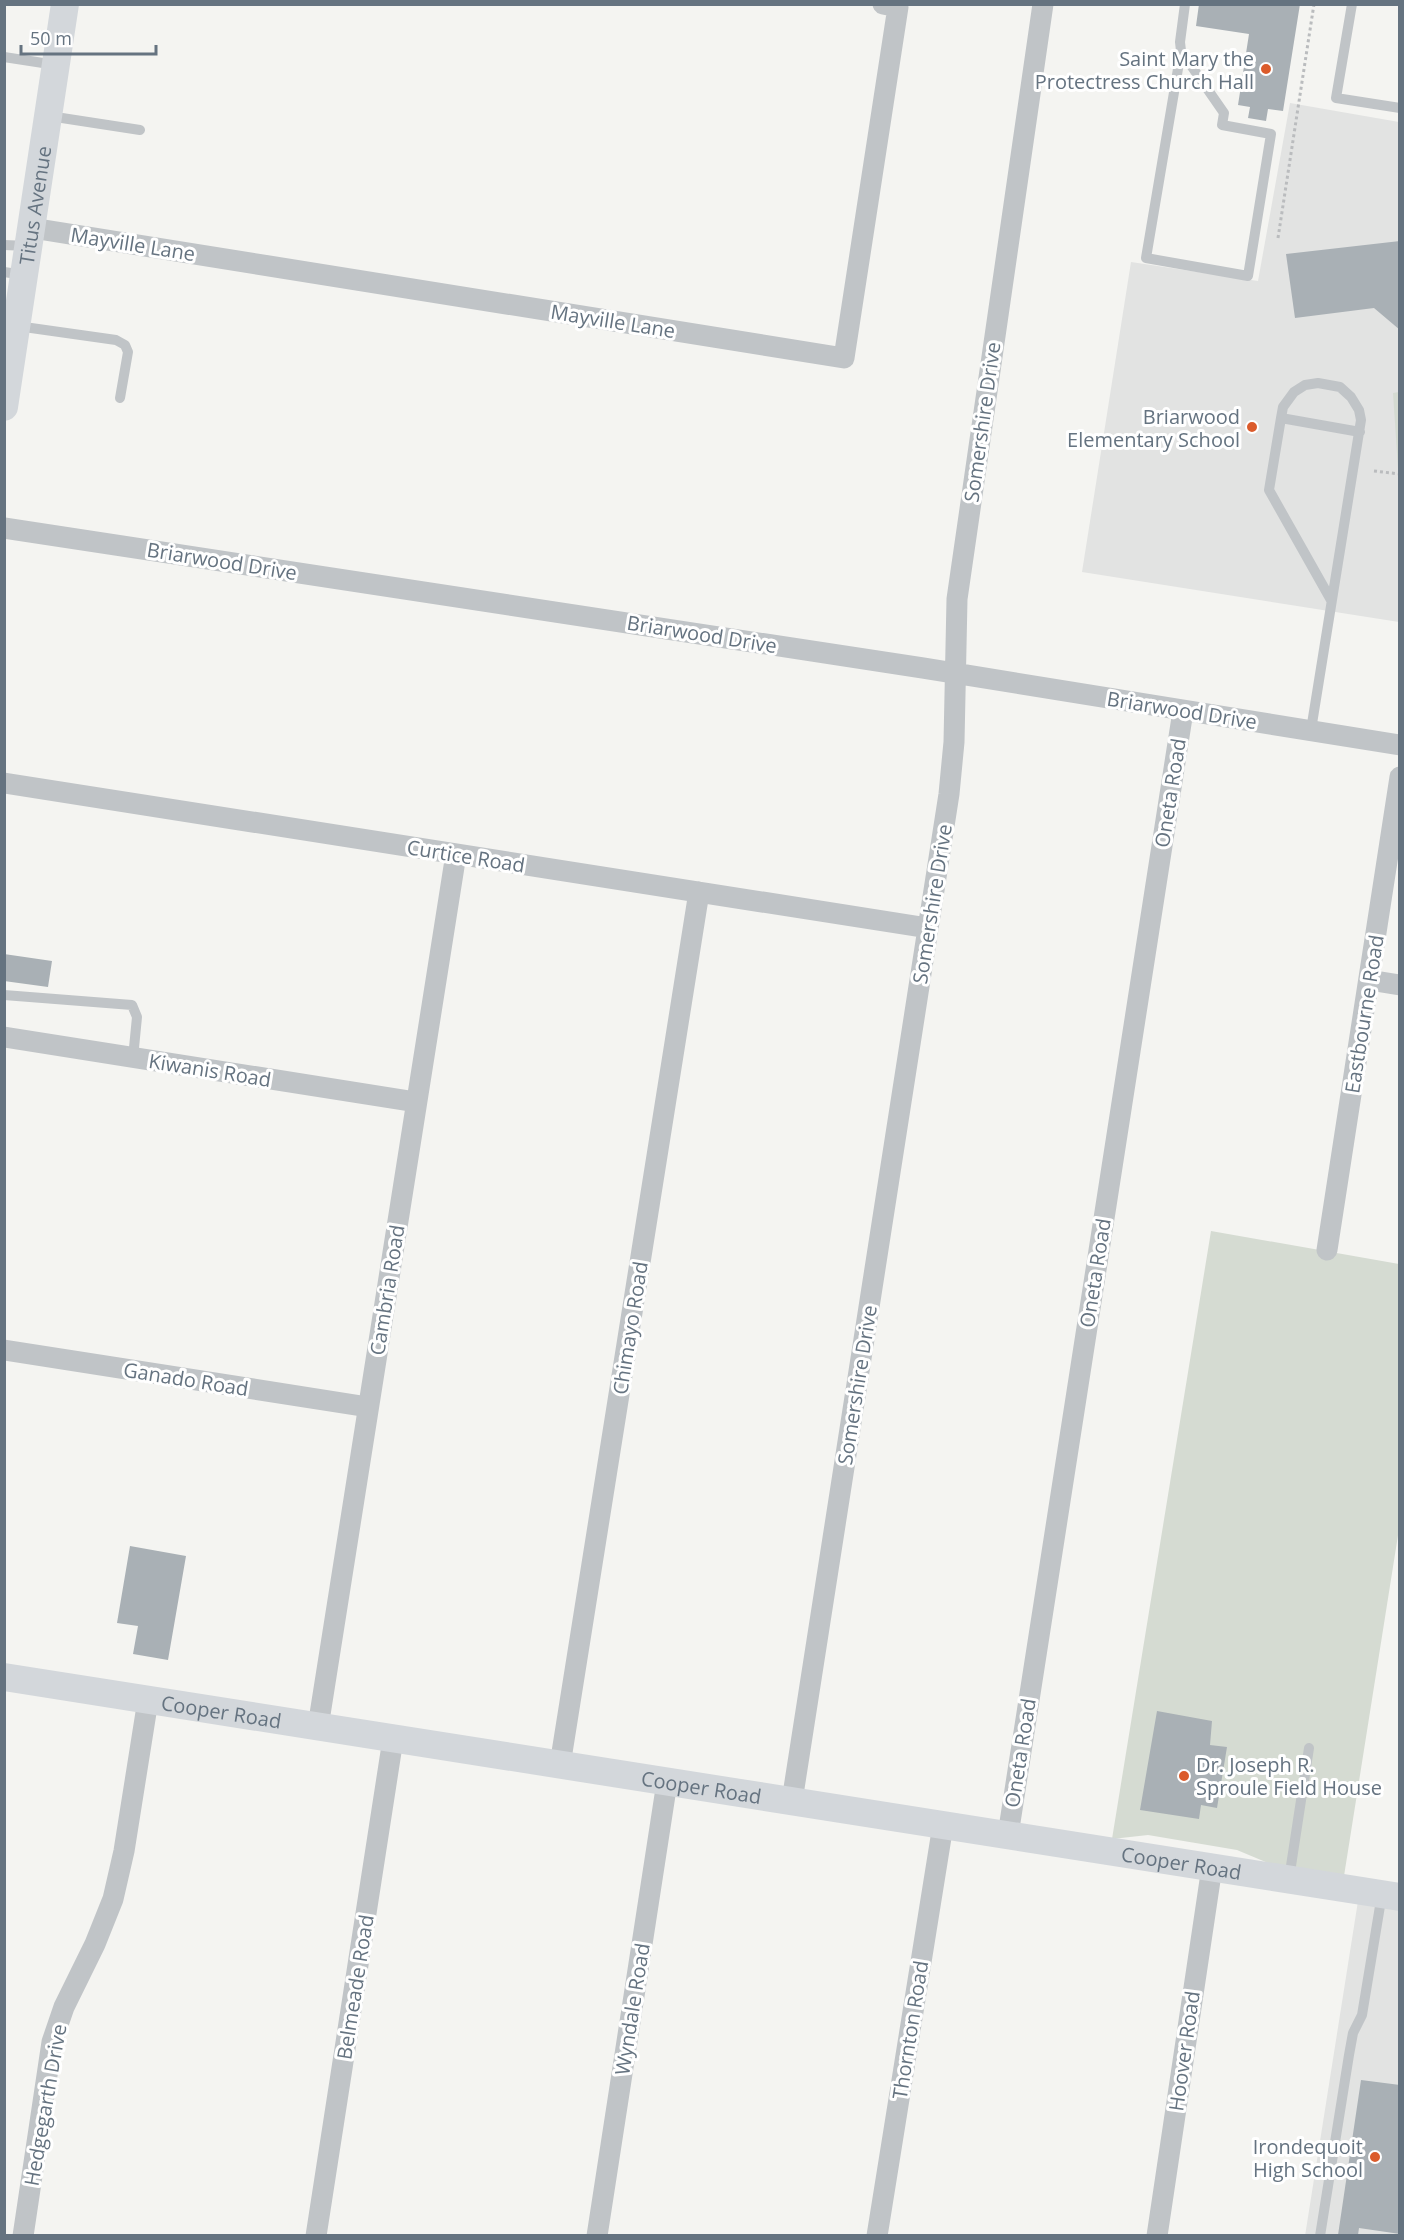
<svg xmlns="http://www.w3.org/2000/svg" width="1404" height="2240" font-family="'Open Sans',sans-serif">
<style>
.built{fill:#e2e3e2}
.green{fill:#d5dbd2}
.building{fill:#a9b0b5}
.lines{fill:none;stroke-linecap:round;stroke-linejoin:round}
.path{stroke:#babcbe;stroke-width:3;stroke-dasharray:3 3;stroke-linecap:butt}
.lane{stroke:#c0c4c7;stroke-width:10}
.street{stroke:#c0c4c7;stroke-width:21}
.secondary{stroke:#d3d7db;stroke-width:28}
.poi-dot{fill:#db5b2b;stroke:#fff;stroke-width:2}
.labels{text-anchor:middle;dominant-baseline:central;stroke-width:6;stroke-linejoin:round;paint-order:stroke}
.poi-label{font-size:20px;fill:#657380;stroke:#fff;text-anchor:end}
.street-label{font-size:20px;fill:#657380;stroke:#fff}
</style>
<rect width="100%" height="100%" fill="#f4f4f1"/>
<path class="built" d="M1290,103l109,19v500l-317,-50 49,-310 127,19z
M1358,1901l41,7v327l-94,1z"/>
<path class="green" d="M1399,392l1,76h-2l-5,-75z
M1211,1231l188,33v265l-55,347 -76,-13 -31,-13 -89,-15 -36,4z"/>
<path class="building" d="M1199,4h101l-17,107 -15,-2 -2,12 -18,-3 2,-11 -12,-2 11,-71 -53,-8z
M1400,241v89l-26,-22 -79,10 -9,-64z
M4,954l48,7 -4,26 -44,-6z
M130,1546l56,10 -18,104 -35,-6 5,-28 -21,-3z
M1157,1711l55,10 -2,24 17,2 -10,61 -16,-3 -2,14 -59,-9z
M1361,2080l39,5v149l-41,-6 -1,7h-20z"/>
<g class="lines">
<path class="path" d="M1278,238l36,-234
M1374,471l26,3"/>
<path class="lane" d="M1352,4l-16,94 64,10
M1181,51l-35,207 102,18 23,-142 -49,-9 2,-12 -43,-62 -1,-9 5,-38
M4,57l52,8
M49,116l91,14
M4,245l24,1
M4,272l20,3
M17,326l99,14 9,5 3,7 -8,46
M1281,418l79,14
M1311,730l50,-310 -2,-10 -8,-13 -11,-10 -22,-4 -13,2 -11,7 -11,15 -2,11 -12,72 62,110
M4,995l128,10 5,12 -4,41
M1289,1879l20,-131
M1320,2236l29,-181 4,-22 9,-18 20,-121"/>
<path class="street" d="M32,228l812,130 54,-351 -15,-3
M4,528l919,140 477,77
M4,783l924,145
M1369,980l31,5
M4,1037l412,65
M1327,1250l73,-473
M4,1350l364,57
M318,1727l138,-873
M560,1765l139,-873
M792,1801l157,-1007 5,-52 3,-143 86,-595
M1008,1835l175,-1124
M23,2236l29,-194 12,-35 31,-63 18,-45 11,-48 24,-151
M316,2236l77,-497
M597,2236l70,-454
M877,2236l66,-411
M1157,2236l55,-369"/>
<g class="secondary">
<path id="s1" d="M4,407l61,-403"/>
<path id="s2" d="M4,1677l1396,220"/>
</g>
</g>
<g class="poi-dot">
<circle cx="1266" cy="69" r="6"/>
<circle cx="1252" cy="427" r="6"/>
<circle cx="1184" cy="1776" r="6"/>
<circle cx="1375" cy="2157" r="6"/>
</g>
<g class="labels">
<g class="poi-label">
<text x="1254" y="58">Saint Mary the<tspan x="1254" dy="23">Protectress Church Hall</tspan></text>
<text x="1240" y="416">Briarwood<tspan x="1240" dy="23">Elementary School</tspan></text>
<text x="1196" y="1764" text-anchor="start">Dr. Joseph R.<tspan x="1196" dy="23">Sproule Field House</tspan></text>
<text x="1363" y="2146">Irondequoit<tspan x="1363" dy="23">High School</tspan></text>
</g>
<g class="street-label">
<text stroke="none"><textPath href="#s1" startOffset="204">Titus Avenue</textPath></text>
<text transform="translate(133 244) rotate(9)">Mayville Lane</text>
<text transform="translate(613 321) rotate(9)">Mayville Lane</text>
<text transform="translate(982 422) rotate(-82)">Somershire Drive</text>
<text transform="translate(222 561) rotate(9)">Briarwood Drive</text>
<text transform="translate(702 634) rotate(9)">Briarwood Drive</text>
<text transform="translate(1182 710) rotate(9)">Briarwood Drive</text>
<text transform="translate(1170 793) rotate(-81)">Oneta Road</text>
<text transform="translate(466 856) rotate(9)">Curtice Road</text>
<text transform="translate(932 904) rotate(-81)">Somershire Drive</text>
<text transform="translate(1364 1014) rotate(-81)">Eastbourne Road</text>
<text transform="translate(210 1070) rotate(9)">Kiwanis Road</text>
<text transform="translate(1095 1273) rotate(-81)">Oneta Road</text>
<text transform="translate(387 1290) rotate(-81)">Cambria Road</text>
<text transform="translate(630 1328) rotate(-81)">Chimayo Road</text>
<text transform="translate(186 1379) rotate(9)">Ganado Road</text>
<text transform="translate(857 1385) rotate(-81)">Somershire Drive</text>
<text stroke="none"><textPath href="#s2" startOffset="220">Cooper Road</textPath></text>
<text transform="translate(1020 1753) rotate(-81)">Oneta Road</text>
<text stroke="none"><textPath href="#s2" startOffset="706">Cooper Road</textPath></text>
<text stroke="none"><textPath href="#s2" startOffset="1192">Cooper Road</textPath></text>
<text transform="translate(355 1987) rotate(-81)">Belmeade Road</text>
<text transform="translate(632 2009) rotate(-81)">Wyndale Road</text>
<text transform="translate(910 2030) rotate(-81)">Thornton Road</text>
<text transform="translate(1184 2051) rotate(-82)">Hoover Road</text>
<text transform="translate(45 2105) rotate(-80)">Hedgegarth Drive</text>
</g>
</g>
<rect width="1404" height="2240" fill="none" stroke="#657380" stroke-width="12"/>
<path d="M21 45v9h135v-9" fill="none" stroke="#657380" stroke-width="3"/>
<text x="30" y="45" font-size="18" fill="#657380" stroke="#ffffff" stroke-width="4.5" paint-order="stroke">50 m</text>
</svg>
